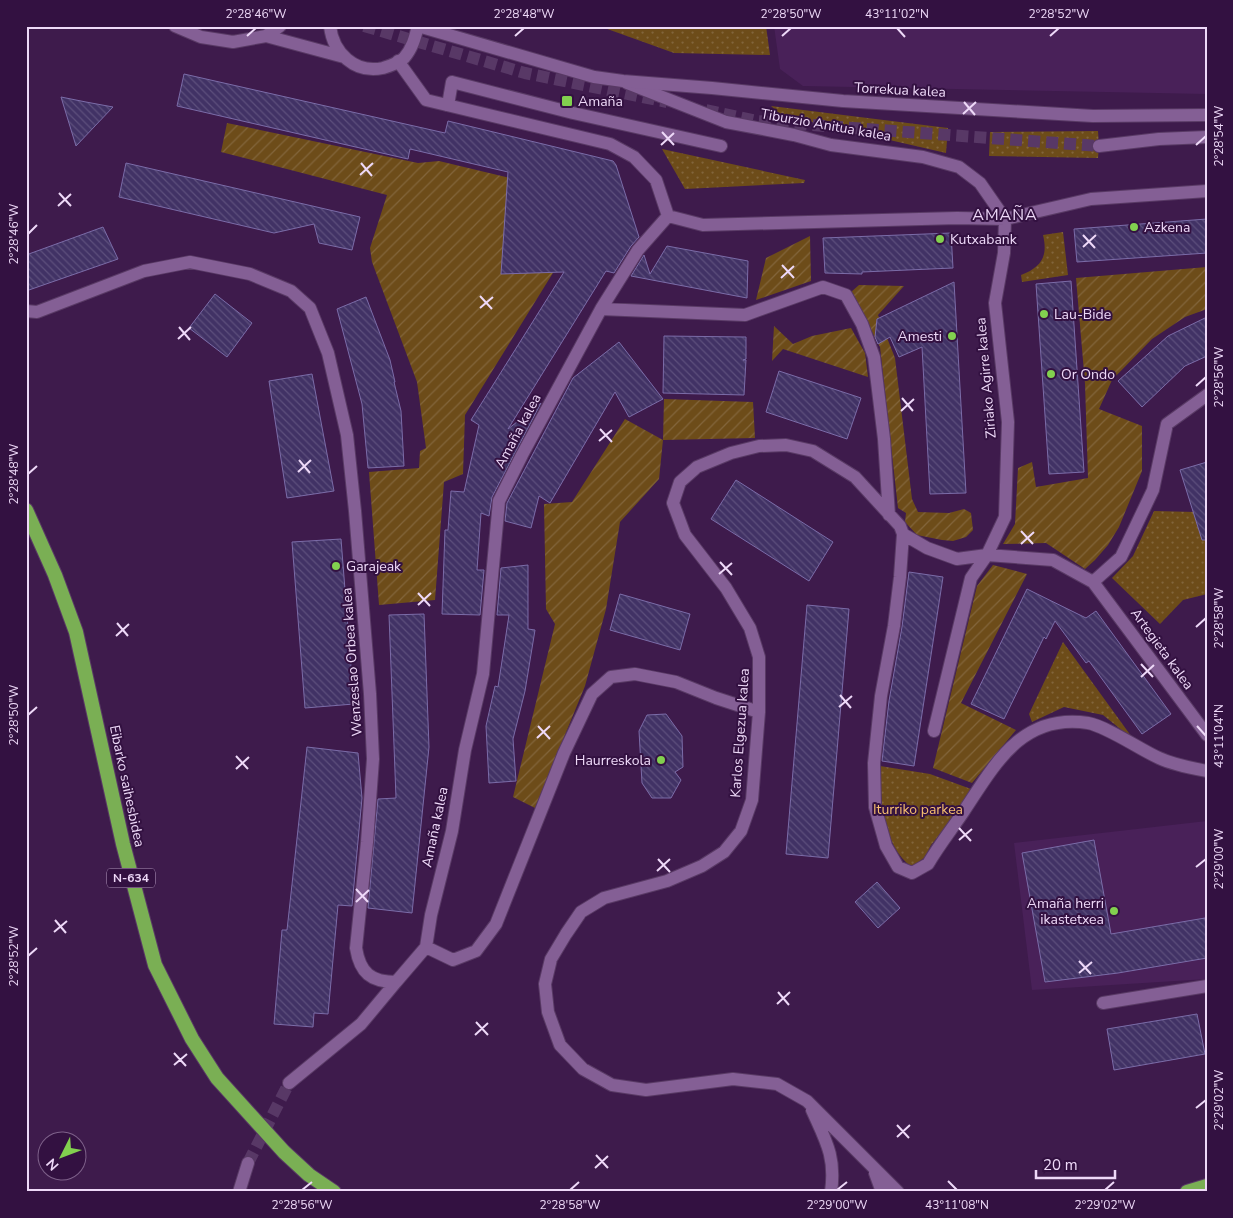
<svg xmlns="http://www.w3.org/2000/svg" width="1233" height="1218" font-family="'Nunito Sans',sans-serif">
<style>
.built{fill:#492159}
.grass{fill:url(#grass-dots)}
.garden{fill:url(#garden-furrows)}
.building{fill:url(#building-back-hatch);stroke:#7b6ca8}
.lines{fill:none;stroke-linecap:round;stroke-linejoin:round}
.minor-tunnel{stroke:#583866;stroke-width:12;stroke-dasharray:12 6;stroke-linecap:butt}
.tertiary-tunnel{stroke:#583866;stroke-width:12;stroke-dasharray:12 6;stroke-linecap:butt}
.pedestrian-casing{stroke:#593a65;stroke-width:14}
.minor-casing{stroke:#593a65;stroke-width:14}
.tertiary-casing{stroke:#593a65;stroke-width:14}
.trunk-casing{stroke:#593a65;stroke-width:16}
.pedestrian{stroke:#845f95;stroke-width:12}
.minor{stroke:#845f95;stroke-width:12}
.tertiary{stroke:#845f95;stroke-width:12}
.trunk{stroke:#7aaf54;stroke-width:14}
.ticks{fill:none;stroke:#eed9f8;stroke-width:2}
.poi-dot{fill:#82d04f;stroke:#331141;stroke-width:2}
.labels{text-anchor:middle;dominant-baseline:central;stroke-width:4;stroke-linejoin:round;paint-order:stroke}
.shield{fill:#331141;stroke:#b69dc1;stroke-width:1}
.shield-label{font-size:12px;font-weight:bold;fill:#eed9f8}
.street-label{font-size:14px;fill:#eed9f8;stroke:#331141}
.poi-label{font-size:14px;fill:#eed9f8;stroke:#331141;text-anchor:start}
.park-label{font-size:14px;fill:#f6be6f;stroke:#331141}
.quarter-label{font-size:16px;letter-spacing:1px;fill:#eed9f8;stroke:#331141}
.neatline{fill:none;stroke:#eed9f8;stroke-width:2}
.ticks-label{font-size:12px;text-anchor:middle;fill:#eed9f8}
</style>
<defs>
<pattern id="grass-dots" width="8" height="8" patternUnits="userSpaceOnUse" patternTransform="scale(1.25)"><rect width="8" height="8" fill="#6d4c19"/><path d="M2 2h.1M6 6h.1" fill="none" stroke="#82653b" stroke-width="1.8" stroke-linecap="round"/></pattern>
<pattern id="garden-furrows" width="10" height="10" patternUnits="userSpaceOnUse" patternTransform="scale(1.25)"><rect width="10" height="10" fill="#6d4c19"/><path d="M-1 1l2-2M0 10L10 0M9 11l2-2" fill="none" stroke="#82653b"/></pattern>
<pattern id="building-back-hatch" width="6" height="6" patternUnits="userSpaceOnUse" patternTransform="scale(1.25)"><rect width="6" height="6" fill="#413265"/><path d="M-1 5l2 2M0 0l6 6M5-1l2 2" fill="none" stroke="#5d4f7c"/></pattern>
</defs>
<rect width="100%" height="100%" fill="#3e1b4c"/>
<path class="built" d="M774,26h433v68l-404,-8 -23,-17z
M1207,821v158l-175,11 -18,-147z"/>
<path class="grass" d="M599,26h167l4,29 -96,-2z
M771,106l177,22 -2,25 -165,-38z
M1098,131l1,15 -1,12 -109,-2 1,-24z
M662,149l143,31 -1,3 -119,6z
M1063,232l5,43 -46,7 -1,-7c21,-8 27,-19 22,-40z
M1207,510v84l-24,6 -23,24 -48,-46 21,-22 21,-45 42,1z
M1063,642l71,98 -31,-25 -39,-8 -32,15 -3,-8z
M880,766l50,8 41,15 -21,33 -19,23 -6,12 -13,10c-29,-20 -32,-69 -32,-101z"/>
<path class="garden" d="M227,123l191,40 21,-2 142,34 6,23 -122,197 -2,59 -19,8 -9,118 -56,5 -10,-133 50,-4 1,-17 6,-3 -9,-66 -45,-120 -2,-14 17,-53 -166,-43z
M810,236l1,45 -55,19 10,-42z
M1207,267v42l-22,8 -33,22 -40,41 -13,29 43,17v45l-23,56 -11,18 -13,15 -10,9 -39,-26 -43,1 12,-20 3,-56 14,-6 4,25 52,-9 -3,-94 -9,-106z
M859,285l45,1 -26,29 17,43 17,141 6,13 31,1 15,-4 7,4 2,17 -7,7 -13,4 -11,-1 -25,-5 -12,-13 1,-9 -8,-5 -18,-161 -29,-55z
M774,326l19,18 19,-8 39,-8 14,25 3,24 -85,-28 -11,12z
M664,399l89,3 2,36 -92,2 -4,39 -39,43 -14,87 -21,77 -50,122 -22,-11 42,-173 -9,-15 -2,-105 28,-2 53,-83 38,21z
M993,565l34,9 -66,129 55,27 -44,53 -39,-15 44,-182z"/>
<path class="building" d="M184,74l261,59 3,-12 165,40 3,4 23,72 -8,9 -17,27 -8,-2 -98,158 33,-26 -49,94 -3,19 -8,-3 -4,57h7l-4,45 -38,-1 3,-84h3l3,-39 13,1 15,-67 -8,-5 93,-148 -63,2 7,-102 -98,-23 -2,10 -231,-53z
M61,97l25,5 27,5 -37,39z
M126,163l234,54 -8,33 -33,-7 -5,-19 -40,9 -155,-36z
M1207,219v34l-130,9 -3,-33z
M103,227l15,32 -92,32v-36z
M951,233l2,35 -91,4v2l-37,-1 -2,-35z
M667,246l81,15 -1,37 -116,-22 13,-21 6,19z
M1071,281l13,191 -35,2 -13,-190z
M954,282l12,211 -36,1 -8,-147 -23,10 -9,-20 -12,7 -3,-7 2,-18z
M215,294l37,29 -25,34 -38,-29z
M366,297l24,63 5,22h-1l7,29 3,55 -36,2 -6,-64 -25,-95z
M1207,317v39l-22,10 -43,41 -24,-26 50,-45z
M664,336l82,1v22l-3,1h3l-2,35 -81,-2z
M619,342l44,57 -34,18 -14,-25 -65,111 -11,-7 -8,32 -26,-7 2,-18 66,-125z
M779,371l82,27 -14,41 -81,-27z
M312,374l22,117 -47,7 -18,-117z
M1207,462v78h-5l-22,-70z
M736,480l97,62 -24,39 -98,-62z
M341,539l13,165 -49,4 -13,-166z
M528,565v64l7,1 -10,61 -12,48 3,42 -27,2 -3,-57 9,-40 3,1 11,-72h-12l4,-47z
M909,572l34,5 -29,189 -32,-5 7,-60 13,-74z
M1027,589l59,29 10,-7 75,103 -29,20 -53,-73 -3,2 -31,-42 -9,18 -2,-2 -40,82 -33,-15z
M620,594l70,20 -10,36 -70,-20z
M807,605l42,4 -21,249 -42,-4z
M424,614l5,133 -17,166 -44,-5 10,-109 18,-1 -7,-183z
M666,714l16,22 1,31 -8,5 6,8 -10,18h-19l-10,-15 -3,-52 8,-16z
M307,747l51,6 4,45 -10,108 -14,-1 -10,109 -14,-1 -1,14 -39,-3 8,-94h5z
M1094,840l17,94 94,-16 2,11v29l-89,15 -73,9 -23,-129z
M877,882l23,26 -22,20 -23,-26z
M1197,1014l8,40 -91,16 -7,-41z"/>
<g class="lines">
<path class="minor-tunnel" d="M248,1163l41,-80"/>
<path class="tertiary-tunnel" d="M364,26l161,47 142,29
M706,110l51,11 342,25"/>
<defs>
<path id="pedestrian" d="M448,105l4,-23 121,31 148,33"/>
<path id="minor" d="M398,61l28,39 184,44 24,13 22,23 12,36
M627,83l99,39 68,13 37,10 92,12 36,10 21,16 25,36
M668,216l35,9 254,-7 48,1 86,-20 116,-8
M601,309l144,6 78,-28 23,8 16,29 12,33 10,82 5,76
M26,311l11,1 107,-41 46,-9 60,12 41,17 19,17 18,45 19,82 8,76 15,183 3,65 -6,83 -11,106c4,25 15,34 40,34l30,-35
M1093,582l28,-25 32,-67 14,-66 40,-29
M934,731l37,-153 16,-23 18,-38 3,-95 -13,-119 9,-50 1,-34
M1207,735l-114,-153 -40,-22 -66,-5 -30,4 -30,-11 -24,-14 -3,43 -6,49 -13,70 -7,67 1,44 11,39 12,21 14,6 16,-9c11,-19 24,-35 36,-53 31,-47 58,-98 124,-88 20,4 51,26 71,35 15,7 32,10 48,13
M426,947l5,-32 21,-84 13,-81 18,-76 16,-173 23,-46 79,-146 37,-59 30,-34
M426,947l27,13 23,-9 20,-27 68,-171 28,-59 19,-17 24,-3 41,8 40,16 43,14
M1103,1003l104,-17
M289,1083l72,-59 35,-42
M812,1110c14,31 24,47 19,82
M875,1173l7,19
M239,1192l9,-29
M898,1192l-91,-91 -30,-17 -44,-5 -87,11 -34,-5 -29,-16 -23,-24 -12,-33 -3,-28 6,-25 15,-25 15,-22 23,-14 63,-17 35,-15 22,-14 17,-21 11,-31 7,-88v-55l-9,-29 -24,-40 -41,-53 -12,-32 7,-21 17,-15 34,-14 28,-7 27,-1 27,6 42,26 45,49 3,8"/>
<path id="tertiary" d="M175,26l26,11 32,5 33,-6 14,-10
M330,26c3,27 25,48 53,42 7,-2 15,-5 21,-10 8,-9 11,-20 14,-32
M418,26l176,51 29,4 89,7 131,13 250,15 114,-1
M266,36l78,21
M1099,146l60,-7 48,-2"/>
<path id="trunk" d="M26,510l29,65 21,57 47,212 32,121 37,74 25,39 67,74 25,23 25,17
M1187,1192l20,-6"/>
</defs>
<use href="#pedestrian" class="pedestrian-casing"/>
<use href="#minor" class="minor-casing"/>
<use href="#tertiary" class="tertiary-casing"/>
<use href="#trunk" class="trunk-casing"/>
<use href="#pedestrian" class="pedestrian"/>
<use href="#minor" class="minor"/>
<use href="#tertiary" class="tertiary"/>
<use href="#trunk" class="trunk"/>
</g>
<path class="ticks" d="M897,28l8,9M247,36l9,-8M515,36l9,-8M782,36l9,-8M1050,36l9,-8M964,102l11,13M963,114l13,-12M662,132l12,13M661,145l13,-12M1196,145l10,-9M361,163l11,13M360,175l13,-12M59,193l12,13M58,206l13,-12M28,234l9,-9M1083,235l12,13M1083,247l13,-12M782,265l12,13M781,278l13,-12M480,296l12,13M480,308l13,-11M179,327l11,13M178,339l13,-12M1196,386l10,-9M902,398l11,13M901,411l13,-12M600,429l12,13M599,441l13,-11M299,460l11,13M298,472l13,-12M28,474l9,-8M1021,531l12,13M1021,544l13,-12M720,562l12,13M719,574l13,-11M418,593l12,13M418,605l13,-12M117,623l11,13M1196,627l10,-9M116,636l13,-12M1141,664l12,13M1141,677l13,-12M840,695l11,13M839,707l13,-11M28,715l9,-8M538,726l12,13M1197,726l9,10M537,738l13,-12M236,756l12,13M236,769l13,-12M959,828l12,13M959,840l13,-11M658,859l12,13M1196,867l10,-8M657,871l13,-12M356,889l12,13M356,902l13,-12M55,920l11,13M54,932l13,-11M28,956l9,-8M1079,961l12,13M1079,973l13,-11M778,992l11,13M777,1004l13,-12M476,1022l12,13M475,1035l13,-12M174,1053l12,13M174,1065l13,-11M1196,1108l10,-8M897,1125l12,13M897,1137l13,-12M596,1155l12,13M595,1168l13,-12M948,1181l9,9M302,1190l10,-8M570,1190l9,-8M837,1190l10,-8M1105,1190l9,-8"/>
<g class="poi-dot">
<rect x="561" y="95" width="12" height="12" rx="2.5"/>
<circle cx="1134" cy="227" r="5"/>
<circle cx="940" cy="239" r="5"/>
<circle cx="1044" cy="314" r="5"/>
<circle cx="952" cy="336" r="5"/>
<circle cx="1051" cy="374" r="5"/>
<circle cx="336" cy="566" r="5"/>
<circle cx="661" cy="760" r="5"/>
<circle cx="1114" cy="911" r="5"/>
</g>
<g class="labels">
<rect class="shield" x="107" y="868.5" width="48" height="19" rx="4"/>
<g class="shield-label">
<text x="131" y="878">N-634</text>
</g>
<g class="street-label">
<text transform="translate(900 90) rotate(3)">Torrekua kalea</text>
<text transform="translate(826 125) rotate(10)">Tiburzio Anitua kalea</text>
<text transform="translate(986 378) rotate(-95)">Ziriako Agirre kalea</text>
<text transform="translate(518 431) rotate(-62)">Amaña kalea</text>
<text transform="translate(1162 649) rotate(54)">Artegieta kalea</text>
<text transform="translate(352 662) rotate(-94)">Wenzeslao Orbea kalea</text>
<text transform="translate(740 733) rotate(-86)">Karlos Elgezua kalea</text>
<text transform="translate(127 786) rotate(78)">Eibarko saihesbidea</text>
<text transform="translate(435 827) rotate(-78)">Amaña kalea</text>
</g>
<g class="poi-label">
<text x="578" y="101">Amaña</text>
<text x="1144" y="227">Azkena</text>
<text x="950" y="239">Kutxabank</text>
<text x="1054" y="314">Lau-Bide</text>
<text x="942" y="336" text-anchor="end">Amesti</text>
<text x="1061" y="374">Or Ondo</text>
<text x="346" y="566">Garajeak</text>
<text x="651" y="760" text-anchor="end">Haurreskola</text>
<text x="1104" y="903" text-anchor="end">Amaña herri<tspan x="1104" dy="16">ikastetxea</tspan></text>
</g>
<g class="park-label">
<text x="918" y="809">Iturriko parkea</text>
</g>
<g class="quarter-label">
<text x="1005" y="215">AMAÑA</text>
</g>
</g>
<rect width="1233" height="1218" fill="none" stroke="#331141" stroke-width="55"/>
<g transform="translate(62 1156) rotate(228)"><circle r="24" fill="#331141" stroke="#7e618a"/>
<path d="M0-4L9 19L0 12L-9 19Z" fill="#82d04f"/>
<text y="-8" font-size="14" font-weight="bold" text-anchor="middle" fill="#eed9f8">N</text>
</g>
<path d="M1036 1170v8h79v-8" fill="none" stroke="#eed9f8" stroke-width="2.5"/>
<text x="1043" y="1170" font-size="15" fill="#eed9f8" stroke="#331141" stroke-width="4" paint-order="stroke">20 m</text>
<rect x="28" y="28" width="1178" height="1162" class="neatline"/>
<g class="ticks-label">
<text x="256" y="18">2°28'46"W</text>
<text x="524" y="18">2°28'48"W</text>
<text x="791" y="18">2°28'50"W</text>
<text x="897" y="18">43°11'02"N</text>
<text x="1059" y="18">2°28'52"W</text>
<text transform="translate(1219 136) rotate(-90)" y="4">2°28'54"W</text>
<text transform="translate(14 234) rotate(-90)" y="4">2°28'46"W</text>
<text transform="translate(1219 377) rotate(-90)" y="4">2°28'56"W</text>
<text transform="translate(14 474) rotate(-90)" y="4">2°28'48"W</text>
<text transform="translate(1219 618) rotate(-90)" y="4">2°28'58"W</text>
<text transform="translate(14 715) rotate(-90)" y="4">2°28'50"W</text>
<text transform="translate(1219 736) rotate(-90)" y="4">43°11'04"N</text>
<text transform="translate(1219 859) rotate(-90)" y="4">2°29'00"W</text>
<text transform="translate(14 956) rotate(-90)" y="4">2°28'52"W</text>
<text transform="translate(1219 1100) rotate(-90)" y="4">2°29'02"W</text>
<text x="302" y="1209">2°28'56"W</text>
<text x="570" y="1209">2°28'58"W</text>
<text x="837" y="1209">2°29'00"W</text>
<text x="957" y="1209">43°11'08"N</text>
<text x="1105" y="1209">2°29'02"W</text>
</g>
</svg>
